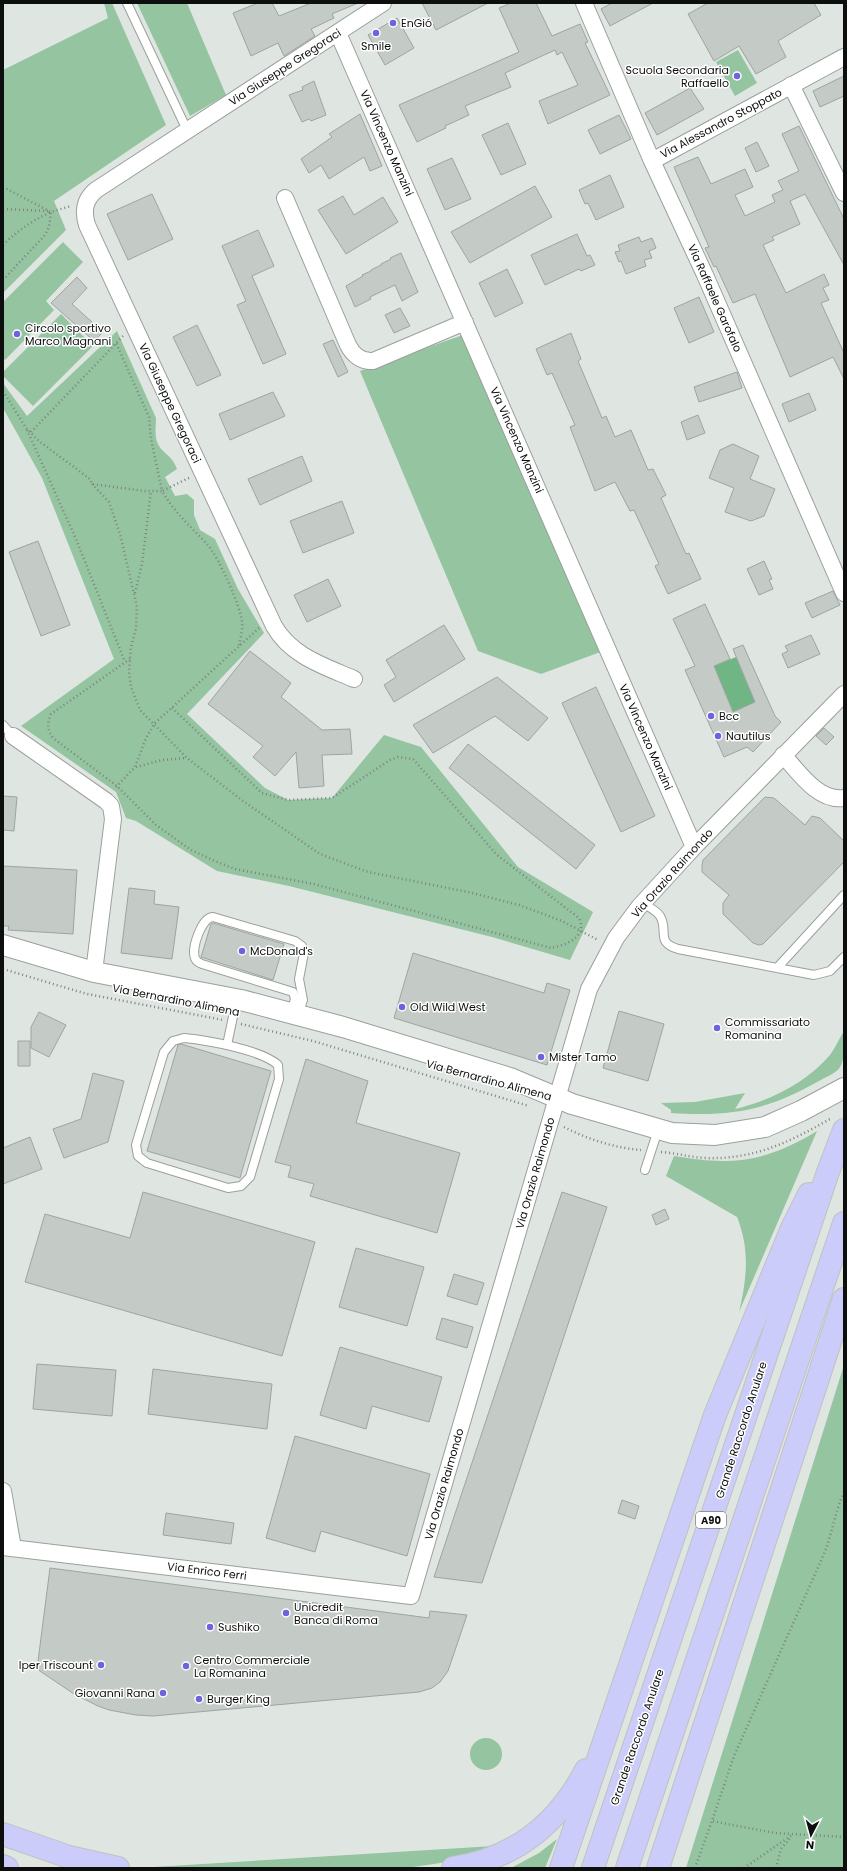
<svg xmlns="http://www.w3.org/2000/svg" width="847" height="1871" font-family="Poppins,sans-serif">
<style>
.green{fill:#94c4a0}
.water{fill:#70b684}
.building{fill:#c4cbc6;stroke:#9ea49f}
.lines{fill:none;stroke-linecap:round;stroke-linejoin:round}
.service-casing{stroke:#9aa09b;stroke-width:10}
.minor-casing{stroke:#9aa09b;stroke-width:18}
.tertiary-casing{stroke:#9aa09b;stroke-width:22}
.motorway-casing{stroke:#c0c1c0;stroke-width:24}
.path{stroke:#7f8380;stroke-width:2.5;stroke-dasharray:1 3;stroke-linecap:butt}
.service{stroke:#fff;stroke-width:8}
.minor{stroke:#fff;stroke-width:16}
.tertiary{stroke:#fff;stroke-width:20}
.motorway{stroke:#cbccfa;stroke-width:22}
.poi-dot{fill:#6f62dc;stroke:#fff;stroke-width:1.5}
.labels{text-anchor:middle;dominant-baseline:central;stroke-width:3;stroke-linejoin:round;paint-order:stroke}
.shield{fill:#fff;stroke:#555756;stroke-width:1}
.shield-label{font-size:10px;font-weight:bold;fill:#0c0f0d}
.poi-label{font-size:11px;fill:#0c0f0d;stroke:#fff;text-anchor:start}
.street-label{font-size:11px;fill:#0c0f0d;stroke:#fff}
</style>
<rect width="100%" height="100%" fill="#dfe5e0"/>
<path class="green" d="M104,3h8l54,122 -112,76 12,29 -63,63v-223l105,-52z
M137,3h50l39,92 -36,21z
M738,50l19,33 -22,13 -19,-34z
M63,242l20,20 -37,39 8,9 -49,50 -2,-2v-56z
M61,314l32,32 -60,60 -30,-30v-4z
M117,331l39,87c0,8 -2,18 2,26 4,9 14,11 19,25l-12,8 10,19 12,-2 7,6v15l6,15 15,9 23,50 26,44 -77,81 78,74 23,12 44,-2 52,-63 37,12 97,120 75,45 -23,48 -78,-23 -203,-51 -72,-15 -81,-50 -10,-3 -10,-26 -95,-66 93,-67 -72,-181 -39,-70v-25l24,33z
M463,335l140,316 -62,23 -63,-23 -118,-280z
M844,1031c0,12 2,25 -4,36 -3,6 -16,11 -23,15 -51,29 -88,35 -146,31v-3l-10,-7 34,-1 50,-9 -10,16c35,-8 72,-27 95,-54 5,-7 9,-16 14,-24z
M817,1131l-78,181c8,-33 11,-63 -2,-95l-71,-41 8,-20c59,10 92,6 143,-25z
M844,1365v503h-158z
M470 1754a16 16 0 1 1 32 0a16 16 0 1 1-32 0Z
M557,1839l-12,29h-34l28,-15z
M494,1846c-25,14 -53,17 -81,21h-259z"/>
<path class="water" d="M736,657l19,45 -22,10 -19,-46z"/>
<path class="building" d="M258,3h14l7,13 32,-13h47l-26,11 2,4 -23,11 4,7 -31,20 -6,-13 -27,13 -18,-43z
M422,3h66l-52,27z
M511,3h25l16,33 28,-12 8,18 -3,1 25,52 -62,29 -9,-23 39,-16 -16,-33 -5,3 -2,-5 -50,23 6,14 -46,19 4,9 -24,11 1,2 -29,14 -18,-37 120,-53 -20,-44z
M612,3h41l-43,23 -9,-17z
M708,3h106l7,12 -43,26 8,16 -30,17 -17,-28 -25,15 -26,-47z
M397,18l17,30 -29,17 -17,-30z
M844,76v20l-24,11 -7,-16z
M314,81l12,34 -15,6 -2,-2 -7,3 -13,-27 14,-5 -1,-3z
M690,88l14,21 -47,26 -12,-22z
M360,114l22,52 -12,5 -6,-14 -35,22 -8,-14 -12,8 -8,-14 31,-22 -3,-3z
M619,115l12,24 -31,15 -12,-24z
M508,123l18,41 -25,11 -19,-40z
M799,126l45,93v46l-39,-71 -15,7 10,23 -28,13 2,3 -11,5 23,48 38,-19 5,11 -6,3 6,12 -8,3 23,50v26l-11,-22 -43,20 -35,-83 -22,9 -17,-37 -2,1 -9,-19 4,-1 -35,-80 24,-10 13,27 34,-15 8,18 -18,8 10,21 30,-14 -3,-7 11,-5 -5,-9 21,-10 -17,-37z
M757,142l12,24 -13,6 -11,-24z
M452,158l19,41 -26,11 -18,-41z
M610,175l14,32 -28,13 -8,-17 -3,1 -6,-14z
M535,186l17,31 -82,46 -19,-31z
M152,194l21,45 -45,21 -21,-46z
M343,196l11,19 29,-18 15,25 -52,32 -28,-44z
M258,230l16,36 -22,10 34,78 -23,10 -26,-59 9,-4 -24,-55z
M577,234l10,22 3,-1 5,10 -14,6 -2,-2 -34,16 -14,-30z
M639,237l2,5 11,-4 4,10 -7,3 3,7 -8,2 2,6 -20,8 -5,-13 -2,1 -4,-10 5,-1 -2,-6z
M401,253l17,39 -16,9 -7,-16 -25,12 1,2 -16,8 -9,-21 17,-10 -1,-1 9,-4v-1l10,-5v-1l10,-5 -1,-1z
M507,269l16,34 -28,14 -16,-34z
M77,277l10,11 -15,16 31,28 -9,9 -43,-38z
M699,297l15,35 -25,11 -15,-35z
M400,308l10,18 -16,7 -9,-18z
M197,325l24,50 -24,11 -24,-49z
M571,333l10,26 -3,2 24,57 4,-2 9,21 16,-7 17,40 5,-1 13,26 -5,3 25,56 3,-1 12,26 -33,15 -13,-28 4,-2 -25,-54 -4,1 -15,-29 -20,9 -25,-64 5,-2 -23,-52 -5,2 -11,-26z
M333,340l15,32 -10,5 -15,-33z
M737,372l5,16 -43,14 -5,-15z
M273,392l12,24 -55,24 -11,-26z
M809,393l7,17 -27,12 -7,-18z
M698,415l7,18 -18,7 -6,-18z
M733,444l26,12 -9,23 25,10 -11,27 -13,5 -26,-9 9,-24 -25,-10 11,-28z
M302,456l10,25 -52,24 -12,-26z
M342,501l12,32 -51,20 -13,-32z
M38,541l32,84 -29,11 -32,-84z
M764,561l8,18 -3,1 4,9 -14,6 -12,-26z
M328,579l13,27 -34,16 -13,-27z
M833,591l7,14 -28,13 -7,-15z
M705,604l25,55 -16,7 19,46 22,-10 -22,-53 10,-4 32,71 6,6 -28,30 -6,-5 -23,10 -39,-87 10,-4 -22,-47z
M444,625l21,34 -71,43 -10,-17 12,-8 -10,-17z
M811,635l9,19 -32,14 -6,-14 6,-3 -3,-5z
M250,651l41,32 -10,14 41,33 28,-1 2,25 -30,1 2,31 -25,2 -3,-36 -21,24 -22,-19 10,-11 -55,-42z
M497,677l51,41 -20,23 -33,-25 -62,37 -20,-28z
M596,687l59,129 -34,16 -59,-129z
M824,728l10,9 -8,8 -10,-9z
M468,744l127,101 -19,24 -127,-101z
M3,796l14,1 -3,34 -11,-1z
M765,797l9,1 31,27 7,-9 8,2 24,23v21l-81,82 -4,1 -6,-2 -30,-29v-11l6,-8 -27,-23v-6l1,-6z
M3,866l74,4 -4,64 -65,-4 1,-4h-6z
M129,888l26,3 -1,13 25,3 -7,52 -51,-6z
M213,923l71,21 -11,36 -72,-23 10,-33z
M413,953l131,40 3,-10 23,7 -23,75 -153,-47z
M619,1011l45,13 -16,57 -45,-13z
M39,1012l27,13 -17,32 -18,-9v-21z
M18,1041h12v25h-12z
M181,1044l90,27 -31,107 -93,-27 31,-106z
M306,1059l62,22 -12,42 104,30 -23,80 -127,-37 4,-12 -26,-7 3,-11 -16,-4z
M93,1073l31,8 -16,61 -44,16 -11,-29 28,-10z
M30,1137l12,32 -39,15v-36z
M143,1192l172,50 -33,114 -257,-74 20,-68 85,24z
M562,1192l45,15 -125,376 -48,-6z
M665,1209l4,10 -13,6 -4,-10z
M356,1248l68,19 -17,59 -68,-19z
M454,1274l30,9 -7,22 -30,-9z
M442,1318l31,9 -6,21 -31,-9z
M340,1347l102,30 -13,45 -57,-16 -6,23 -46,-14z
M37,1364l79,6 -4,46 -79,-7z
M153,1369l119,15 -5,45 -119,-15z
M295,1436l135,38 -23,82 -86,-25 -6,21 -49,-14z
M622,1500l17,6 -4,13 -17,-6z
M166,1513l68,10 -3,21 -68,-9z
M50,1568l379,50 1,-7 37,4 -19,56 -8,11 -8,6 -13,4 -266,24 -17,-1 -27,-5 -11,-4 -24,-12 -37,-25z"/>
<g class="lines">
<defs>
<path id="service" d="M127,3l60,127
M3,725l10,11
M642,903c7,4 14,7 18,13 9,15 -5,26 18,33l136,26 16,-4 14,-14
M777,968l67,-73
M291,1013l4,-14 -2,-7 -91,-28c-3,-1 -6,-3 -7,-6 -4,-10 7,-41 18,-41l82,24 7,5 2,7 -5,26 4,21 -5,15
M184,1038c22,2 78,12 94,27l1,14 -29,98 -9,9 -13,2 -81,-25 -9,-7 -2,-11 28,-93 9,-11z
M227,1045l7,-33
M645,1170l13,-40"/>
<path id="minor" d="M584,3l68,158 53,114 139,318
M338,33l356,814
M791,85l53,108
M652,161l192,-104
M285,198l63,147c5,10 14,17 25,16l92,-39
M354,679c-30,-13 -63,-23 -80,-53l-187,-401c-4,-13 -3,-25 9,-35l287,-187
M13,736l93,65 5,5 2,13 -19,153
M783,755c15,16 35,47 61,43
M3,1491l10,57
M3,1547l408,49 178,-607 27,-51 23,-31 55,-60 150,-153"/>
<path id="tertiary" d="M3,945l91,27 147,28 102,27 167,51 62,26 100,29 43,2 50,-8 36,-16 43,-23"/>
<path id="motorway" d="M3,1834l66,23 49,11
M3,1866l4,2
M453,1868c61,-9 105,-44 133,-98
M561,1868l154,-453 77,-187 17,-34
M593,1868l235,-696 16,-42
M627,1868l217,-645
M658,1868l186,-569"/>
</defs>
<use href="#service" class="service-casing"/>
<use href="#minor" class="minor-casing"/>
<use href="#tertiary" class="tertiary-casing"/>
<use href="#motorway" class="motorway-casing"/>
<path class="path" d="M3,187l48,25 20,-6
M3,209l46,2
M3,245c14,-14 30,-25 48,-33
M3,280l42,-45 4,-8 2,-15
M3,391l23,37 13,13 51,38 2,5 53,7h17l-11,-52 -2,-22 -33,-74
M27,430l49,109 49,123
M31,432l92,-96
M189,478l-27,13c12,21 29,36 45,53 11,12 34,63 35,78 1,8 -2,17 -3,24
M92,484l17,18 11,32 17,73 -1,21 -5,19 -2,25 2,15 9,23 47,48 56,43 77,53 48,18 100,20 51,13 43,16 36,19
M135,593l7,-29 9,-73
M130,659l-79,55c-4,10 -4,15 2,24l64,48 39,39 35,25 24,11 20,8 79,15 237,64c15,-3 37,-11 28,-30l-82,-63 -84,-96 -15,-2 -8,3 -58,38 -44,2 -26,-7 -90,-85
M136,767l26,-7 25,-2
M116,787l19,-20 11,-29 9,-15 104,-95
M3,969l84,25 136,26
M241,1024l72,17 216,65
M564,1127c23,12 51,21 77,23
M661,1152c15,1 28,5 43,6 49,2 84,-15 126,-39
M844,1492c-9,20 -12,42 -20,62l-90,202 -22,65 63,12 69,4
M695,1868l17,-47
M744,1868l48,-33
M776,1868l5,-19 10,-12"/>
<use href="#service" class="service"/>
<use href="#minor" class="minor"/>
<use href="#tertiary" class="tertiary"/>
<use href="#motorway" class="motorway"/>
</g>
<g class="poi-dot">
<circle cx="393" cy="23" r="4"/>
<circle cx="376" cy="33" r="4"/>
<circle cx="737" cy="76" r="4"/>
<circle cx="17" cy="334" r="4"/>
<circle cx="711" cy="716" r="4"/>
<circle cx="718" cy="736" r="4"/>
<circle cx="242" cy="951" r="4"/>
<circle cx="402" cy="1007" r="4"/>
<circle cx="717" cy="1028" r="4"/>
<circle cx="541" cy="1057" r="4"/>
<circle cx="286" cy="1613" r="4"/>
<circle cx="210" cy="1627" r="4"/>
<circle cx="101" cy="1665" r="4"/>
<circle cx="186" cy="1666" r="4"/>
<circle cx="163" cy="1693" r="4"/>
<circle cx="199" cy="1699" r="4"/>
</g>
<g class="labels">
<rect class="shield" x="696" y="1512" width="30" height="16" rx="3"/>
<g class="shield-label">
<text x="711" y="1520">A90</text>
</g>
<g class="poi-label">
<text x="401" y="23">EnGió</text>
<text x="376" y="46" text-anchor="middle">Smile</text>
<text x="729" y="70" text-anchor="end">Scuola Secondaria<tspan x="729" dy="13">Raffaello</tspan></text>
<text x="25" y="328">Circolo sportivo<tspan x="25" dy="13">Marco Magnani</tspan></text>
<text x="719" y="716">Bcc</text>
<text x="726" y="736">Nautilus</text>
<text x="250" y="951">McDonald's</text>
<text x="410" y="1007">Old Wild West</text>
<text x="725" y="1022">Commissariato<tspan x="725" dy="13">Romanina</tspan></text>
<text x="549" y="1057">Mister Tamo</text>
<text x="294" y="1607">Unicredit<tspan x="294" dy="13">Banca di Roma</tspan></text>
<text x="218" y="1627">Sushiko</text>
<text x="194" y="1660">Centro Commerciale<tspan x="194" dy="13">La Romanina</tspan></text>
<text x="93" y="1665" text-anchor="end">Iper Triscount</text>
<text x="155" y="1693" text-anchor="end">Giovanni Rana</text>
<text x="207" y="1699">Burger King</text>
</g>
<g class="street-label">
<text transform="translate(285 67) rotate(-33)">Via Giuseppe Gregoraci</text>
<text transform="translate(721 123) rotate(-28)">Via Alessandro Stoppato</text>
<text transform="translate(387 143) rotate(66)">Via Vincenzo Manzini</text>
<text transform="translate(715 298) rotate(66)">Via Raffaele Garofalo</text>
<text transform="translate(170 403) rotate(65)">Via Giuseppe Gregoraci</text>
<text transform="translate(517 440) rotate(66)">Via Vincenzo Manzini</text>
<text transform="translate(646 737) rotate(66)">Via Vincenzo Manzini</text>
<text transform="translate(672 873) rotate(-48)">Via Orazio Raimondo</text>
<text transform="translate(176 1000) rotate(11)">Via Bernardino Alimena</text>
<text transform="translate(489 1080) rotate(15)">Via Bernardino Alimena</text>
<text transform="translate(535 1173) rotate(-74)">Via Orazio Raimondo</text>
<text transform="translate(741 1430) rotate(-72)">Grande Raccordo Anulare</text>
<text transform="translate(444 1484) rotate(-74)">Via Orazio Raimondo</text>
<text transform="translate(207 1571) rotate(7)">Via Enrico Ferri</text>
<text transform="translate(637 1737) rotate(-71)">Grande Raccordo Anulare</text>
</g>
</g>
<rect width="847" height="1871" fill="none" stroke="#0c0f0d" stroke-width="8"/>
<g transform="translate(811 1835) rotate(186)" stroke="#ffffff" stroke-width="3" paint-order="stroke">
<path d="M0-3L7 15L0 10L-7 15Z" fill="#0c0f0d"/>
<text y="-6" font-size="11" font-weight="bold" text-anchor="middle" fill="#0c0f0d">N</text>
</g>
</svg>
